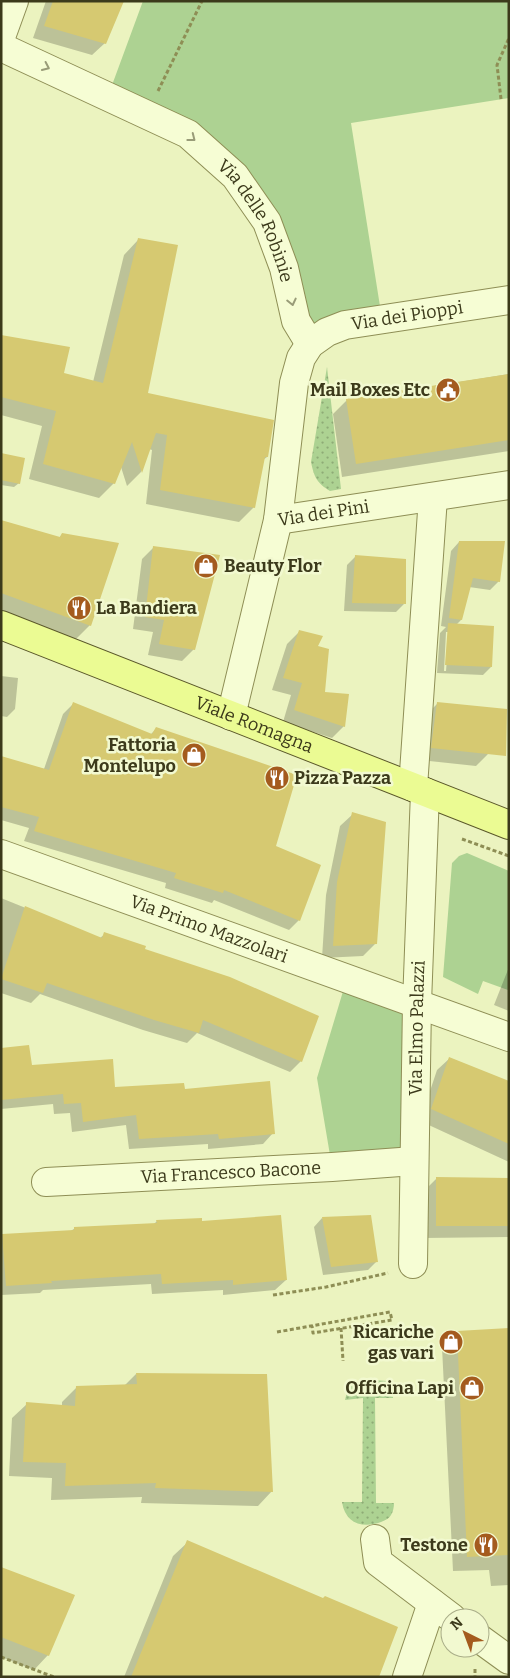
<svg xmlns="http://www.w3.org/2000/svg" width="510" height="1678" font-family="Bitter,serif">
<style>
.park{fill:#add292}
.garden{fill:url(#garden-dots)}
.shadow{fill:#0003;fill-rule:evenodd}
.building{fill:#d6c971}
.lines{fill:none;stroke-linecap:round;stroke-linejoin:round}
.minor-casing{stroke:#8e8e55;stroke-width:30}
.major-casing{stroke:#5b582a;stroke-width:30}
.path{stroke:#8e8e55;stroke-width:3;stroke-dasharray:4 2.5;stroke-linecap:butt}
.minor{stroke:#f6fdd4;stroke-width:28}
.major{stroke:#ebfb93;stroke-width:28}
.oneway{stroke:#999c78}
.labels{text-anchor:middle;dominant-baseline:central;stroke-width:5;stroke-linejoin:round;paint-order:stroke}
.street-label{font-size:18px;fill:#3c3a1b;stroke:#f2f9d0}
.poi-label{font-size:18px;font-weight:bold;fill:#3c3a1b;stroke:#f2f9d0;text-anchor:end}
</style>
<defs>
<pattern id="garden-dots" width="8" height="8" patternUnits="userSpaceOnUse" patternTransform="scale(1.25)"><rect width="8" height="8" fill="#add292"/><path d="M2 2h.1M6 6h.1" fill="none" stroke="#8eab76" stroke-width="1.8" stroke-linecap="round"/></pattern>
</defs>
<rect width="100%" height="100%" fill="#ebf3bf"/>
<path class="park" d="M143,1h366v97l-158,25 31,196 -72,25 -75,-168 -127,-80z
M467,853l42,18 -1,119 -25,-9 -5,13 -35,-17 9,-114 7,-7z
M347,978l70,25 -3,158 -82,6 -15,-89z"/>
<path class="garden" d="M327,367l14,122 -11,2c-13,-8 -16,-14 -19,-29z
M373,1380l14,1 6,10v7h-18l1,105h18c0,4 -1,9 -3,12 -2,4 -6,5 -10,7 -19,7 -36,1 -39,-20h20l1,-104 -18,2 3,-12 11,-7z"/>
<path class="shadow" d="M46,1h76l-17,42 -13,12 -59,-17z
M138,240l9,154 120,63 -4,3 -9,47 -15,15 -93,-18 6,-54 -3,-1 -8,23 -14,14 -6,-19 -7,16 -15,15 -70,-19 13,-53 -41,-11v-79l61,38 31,8 31,-127z
M509,374v77l-167,26 -9,-63 14,-14z
M1,454l18,29 -5,4 -13,-2z
M1,522l58,16 3,-4 28,91 -15,15 -74,-27z
M459,542l40,39 -9,9 -21,-3 -8,33 -5,5 35,42 -8,8 -46,-2 3,-40 6,-6 -5,-1 10,-75zM446,632h3l-3,39h-2z
M154,547l40,102 -12,12 -34,-6 5,-23 -20,-3 9,-70z
M355,557l49,47 -8,8 -52,-1 3,-46z
M299,632l17,15 8,46 20,33 -12,12 -49,-16 8,-27 -19,-5 15,-46z
M1,676l17,2 -3,31 -8,8 -6,-1z
M73,704l77,31 6,-6 118,118 25,73 -10,10 -75,-30 -2,3 -47,-15 1,-5 -142,-42 5,-13 -28,-8v-62l43,11 19,-55z
M437,704l51,50 -12,12 -56,-6 5,-44z
M353,814l22,130 -12,12 -41,2 4,-63 14,-69z
M1,898l99,40 5,-4 38,16 158,111 -11,11 -93,-39 -10,10 -44,-13 -103,-36 -9,9 -30,-10z
M509,967v44l-15,-6z
M1,1049l30,17 83,22 70,3 89,42 -10,11 -55,5v-5l-79,5 -3,-24 -54,7 -2,-19 -16,1 -1,-10 -52,5z
M450,1058l59,25v79l-89,-41 17,-51z
M437,1178l72,1v58l-85,1 1,-48z
M322,1218l55,43 -9,9 -45,5 -9,-48z
M157,1221l44,2 85,57 -11,10 -52,5v-5l-71,4 -1,-10 -108,6 -3,3 -39,2 1,-60 69,-4 4,-3 78,-3z
M509,1329v256l-18,1 -2,-16 -36,1 -11,-224 15,-15z
M136,1374l136,117 -14,15 -117,-3 1,-6 -91,3 1,-22 -43,-2 3,-58 15,-14 35,2v-4l15,-15 47,-1z
M188,1542l190,135h-254l49,-121z
M1,1568l47,87 -14,15 -33,-13z"/>
<path class="building" d="M53,1h71l-18,43 -62,-18z
M138,238l40,7 -30,148 126,27 -6,37h-3l-10,51 -95,-18 7,-55 -11,-2 -14,40 -10,-31 -17,42 -72,-20 13,-53 -55,-14v-62l69,12 -6,26 39,10z
M509,374v66l-153,24 -10,-65z
M1,453l24,5 -5,26 -19,-4z
M1,520l59,17 2,-4 57,10 -28,83 -90,-33z
M459,541h46l-5,41 -27,-4 -11,42 -13,-2z
M153,546l67,9 -25,95 -36,-6 5,-24 -19,-3z
M355,555l51,4v45l-54,-1z
M448,623l46,3 -2,41 -47,-2z
M299,630l24,6 -5,10 11,3 -4,43 24,2 -4,33 -51,-17 8,-27 -19,-5z
M73,702l79,32 4,-7 141,48 -21,71 45,19 -21,56 -76,-31 -1,3 -49,-15 2,-5 -142,-42 5,-14 -38,-10v-51l48,14z
M437,702l70,7 -1,47 -75,-8z
M352,812l34,10 -9,122 -44,2 4,-64z
M25,906l77,32 2,-6 42,14 -1,3 85,28 89,39 -17,46 -99,-42 -4,13 -45,-13 -107,-37 -4,10 -42,-14z
M29,1045l3,20 81,-6 2,28 69,-4 1,6 85,-8 5,53 -56,5 -1,-5 -79,5 -3,-24 -53,7 -2,-19 -17,1 -1,-10 -62,6v-52z
M449,1057l60,24v63l-78,-35z
M436,1177l73,1v48h-73z
M281,1215l6,65 -54,5v-5l-71,4 -1,-10 -110,7 1,2 -46,3 -4,-52 72,-4v-3l83,-4 -1,-3 46,-2v3z
M371,1215l7,47 -47,5 -9,-50z
M509,1328v227l-42,2 -10,-226z
M136,1373l131,1 6,118 -118,-4 1,-5 -91,3 1,-23 -43,-1 3,-60 49,4 1,-20 61,-2z
M187,1540l136,58 2,-2 73,31 -19,50h-248z
M1,1567l74,28 -26,61 -48,-19z"/>
<g class="lines">
<defs>
<g id="minor">
<path d="M1,37l13,-36"/>
<path id="s1" d="M1,47l187,87 47,42 32,46 17,46 12,53 14,23"/>
<path id="s2" d="M278,520l231,-35"/>
<path id="s3" d="M231,716l47,-196 16,-137 7,-25 9,-14 17,-12 18,-7 164,-25"/>
<path d="M413,787l20,-290"/>
<path id="s4" d="M1,854l508,183"/>
<path id="s5" d="M46,1182l286,-15 82,-6"/>
<path id="s6" d="M413,1264l4,-261 8,-211"/>
<path d="M375,1539l3,23 74,56"/>
<path d="M480,1639l29,21"/>
<path d="M407,1677l25,-74"/>
</g>
<g id="major">
<path id="s7" d="M1,625l508,200"/>
</g>
</defs>
<use href="#minor" class="minor-casing"/>
<use href="#major" class="major-casing"/>
<path class="path" d="M158,91l44,-90
M501,99l-4,-34 12,-27
M462,839l47,17
M273,1295l53,-8 62,-14
M341,1328l2,33
M277,1332l113,-20 2,8 -79,13 -1,-7
M1,1657l53,20
M475,1669v8"/>
<use href="#minor" class="minor"/>
<use href="#major" class="major"/>
</g>
<defs><path id="oneway-chevron" d="M-2-3.5L2.5 0L-2 3.5" fill="none" stroke-width="1.6" stroke-linecap="round" stroke-linejoin="round" transform="scale(1.25)"/></defs>
<g class="oneway">
<use href="#oneway-chevron" transform="translate(46 67) rotate(25)"/>
<use href="#oneway-chevron" transform="translate(192 138) rotate(38)"/>
<use href="#oneway-chevron" transform="translate(292 302) rotate(77)"/>
</g>
<defs>
<symbol id="civic-disc" viewBox="-11 -11 22 22"><circle r="9.5" fill="#a45b1e" stroke="#f2f9d0"/><path d="M-.6-6.5H3V-4.5H.6V-3L4-1V1h2V6H-6V1h2V-1L-.6-3ZM-1.2 2.5V6h2.4V2.5Z" fill="#fff"/></symbol>
<symbol id="shop-disc" viewBox="-11 -11 22 22"><circle r="9.5" fill="#a45b1e" stroke="#f2f9d0"/><path d="M-5-2.5h2.3a2.7 3.5 0 0 1 5.4 0H5L5.5 6h-11ZM-1.5-2.5h3a1.5 2.3 0 0 0-3 0Z" fill="#fff"/></symbol>
<symbol id="restaurant-disc" viewBox="-11 -11 22 22"><circle r="9.5" fill="#a45b1e" stroke="#f2f9d0"/><path d="M-5-6h1v4h1v-4h1v4h1v-4h1v5L-1.5 .5V6h-2V.5L-5-1ZM5-6V6H3V1.5H1.5Q1.5-4 5-6Z" fill="#fff"/></symbol>
</defs>
<g fill-rule="evenodd">
<use href="#civic-disc" x="434" y="376" width="28" height="28"/>
<use href="#shop-disc" x="192" y="552" width="28" height="28"/>
<use href="#restaurant-disc" x="65" y="594" width="28" height="28"/>
<use href="#shop-disc" x="180" y="741" width="28" height="28"/>
<use href="#restaurant-disc" x="263" y="764" width="28" height="28"/>
<use href="#shop-disc" x="437" y="1328" width="28" height="28"/>
<use href="#shop-disc" x="458" y="1374" width="28" height="28"/>
<use href="#restaurant-disc" x="472" y="1531" width="28" height="28"/>
</g>
<g class="labels">
<g class="street-label">
<text stroke="none"><textPath href="#s1" startOffset="319">Via delle Robinie</textPath></text>
<text stroke="none"><textPath href="#s3" startOffset="485">Via dei Pioppi</textPath></text>
<text stroke="none"><textPath href="#s2" startOffset="46">Via dei Pini</textPath></text>
<text stroke="none"><textPath href="#s7" startOffset="272">Viale Romagna</textPath></text>
<text stroke="none"><textPath href="#s4" startOffset="221">Via Primo Mazzolari</textPath></text>
<text stroke="none"><textPath href="#s6" startOffset="236">Via Elmo Palazzi</textPath></text>
<text stroke="none"><textPath href="#s5" startOffset="185">Via Francesco Bacone</textPath></text>
</g>
<g class="poi-label">
<text x="430" y="390">Mail Boxes Etc</text>
<text x="224" y="566" text-anchor="start">Beauty Flor</text>
<text x="96" y="608" text-anchor="start">La Bandiera</text>
<text x="176" y="745">Fattoria<tspan x="176" dy="21">Montelupo</tspan></text>
<text x="294" y="778" text-anchor="start">Pizza Pazza</text>
<text x="434" y="1332">Ricariche<tspan x="434" dy="21">gas vari</tspan></text>
<text x="454" y="1388">Officina Lapi</text>
<text x="468" y="1545">Testone</text>
</g>
</g>
<rect width="510" height="1678" fill="none" stroke="#3c3a1b" stroke-width="5"/>
<g transform="translate(465 1633) rotate(318)"><circle r="24" fill="#f2f9d0" stroke="#a9ad88"/>
<path d="M0-4L9 19L0 12L-9 19Z" fill="#a45b1e"/>
<text y="-8" font-size="14" font-weight="bold" text-anchor="middle" fill="#3c3a1b">N</text>
</g>
</svg>
